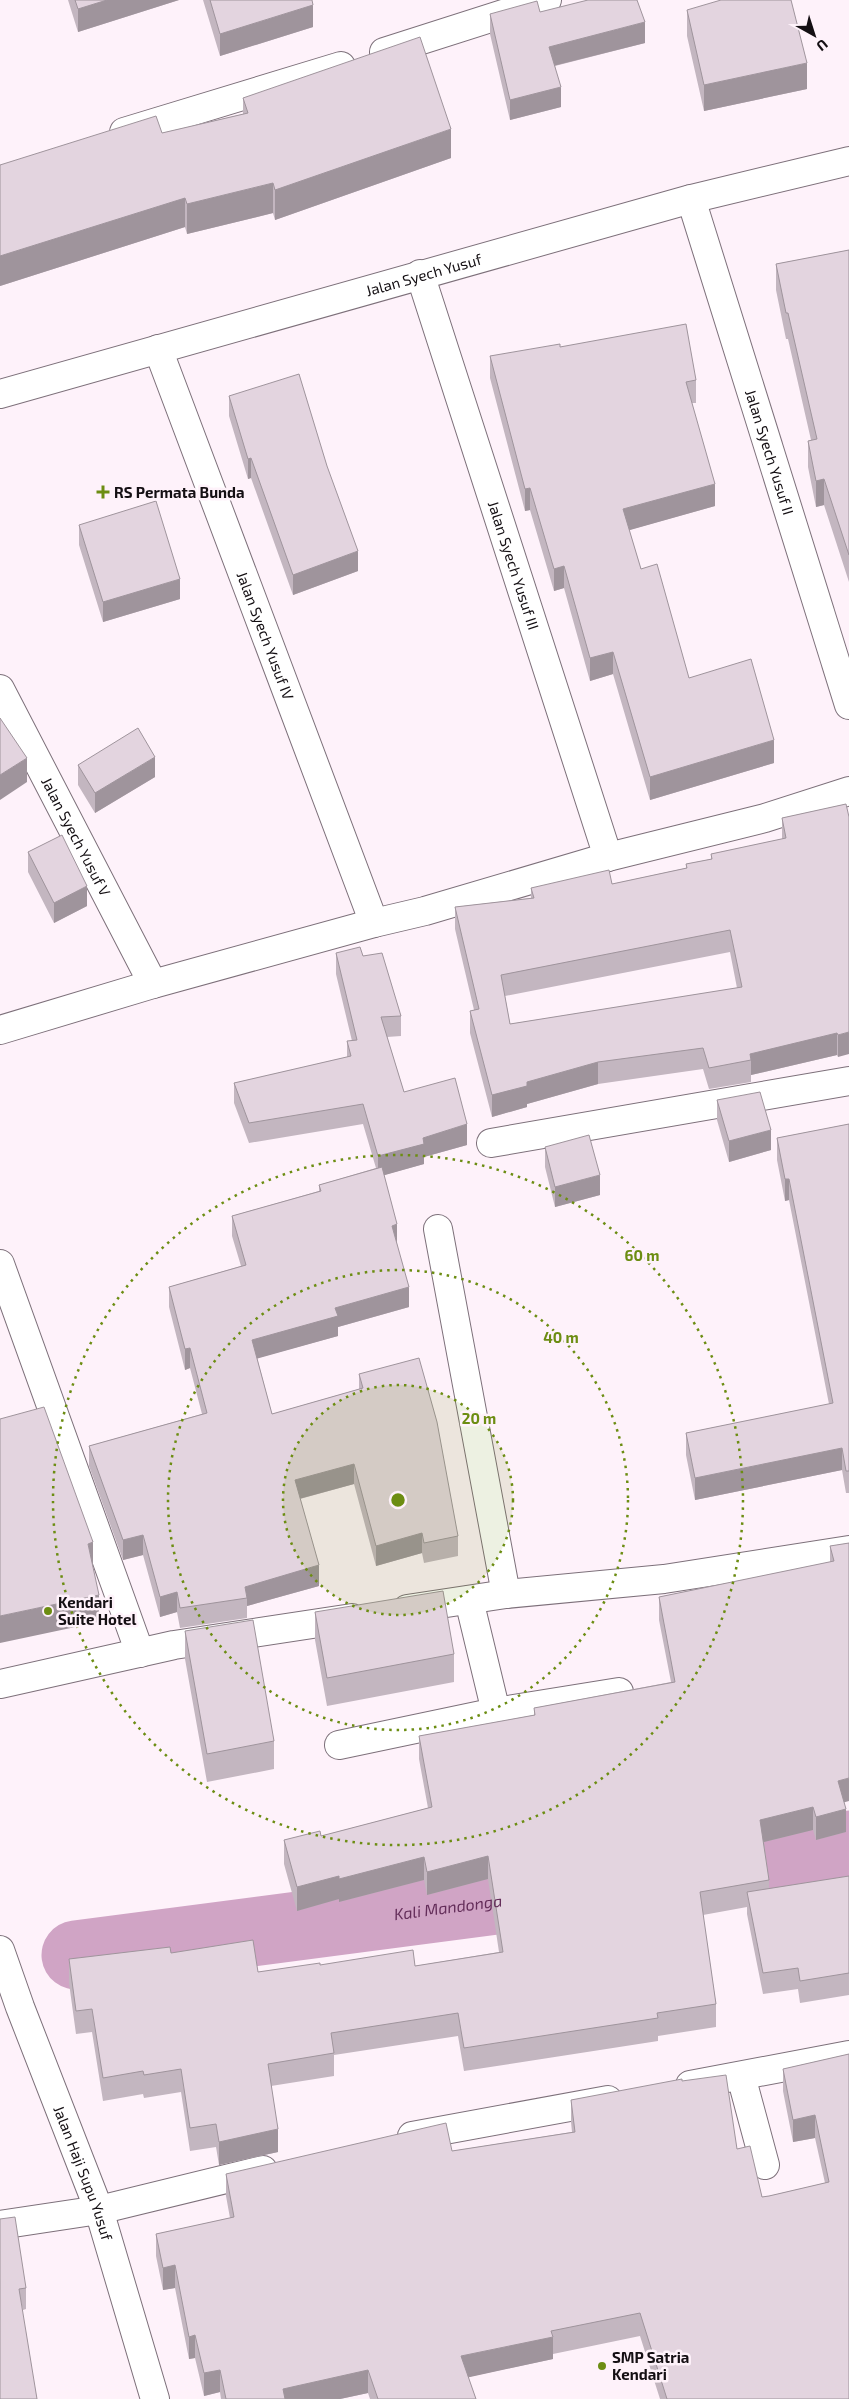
<svg xmlns="http://www.w3.org/2000/svg" width="849" height="2399" font-family="'Exo 2',sans-serif">
<style>
.lines{fill:none;stroke-linecap:round;stroke-linejoin:round}
.river{stroke:#d0a4c5;stroke-width:69}
.minor-casing{stroke:#7d707a;stroke-width:30}
.minor{stroke:#fff;stroke-width:28}
.wall{fill:#c3b6c0;fill-rule:evenodd}
.shaded-wall{fill:#9f949c}
.building{fill:#e3d4df;stroke:#9f949c;fill-rule:evenodd}
.ring{fill:none;stroke:#6c8d12;stroke-width:2.5;stroke-dasharray:2.5 5}
.poi-dot{fill:#6c8d12;stroke:#fef2fa;stroke-width:2}
.labels{text-anchor:middle;dominant-baseline:central;stroke-width:5;stroke-linejoin:round;paint-order:stroke}
.street-label{font-size:15px;fill:#140f13;stroke:#fef2fa}
.poi-label{font-size:15px;font-weight:bold;fill:#140f13;stroke:#fef2fa;text-anchor:start}
.water-label{font-size:16px;font-style:italic;fill:#642e5a;stroke:#fef2fa}
.centre{fill:#6c8d12;stroke:#fef2fa;stroke-width:2.5}
.ring-label{font-size:15px;text-anchor:middle;font-weight:bold;fill:#6c8d12;stroke:#fef2fa;stroke-width:5;stroke-linejoin:round;paint-order:stroke}
</style>
<rect width="100%" height="100%" fill="#fef2fa"/>
<g class="lines">
<path class="river" id="s1" d="M76,1955l550,-72 223,-38"/>
<defs>
<g id="minor">
<path d="M384,52l163,-52"/>
<path d="M124,132l217,-66"/>
<path id="s2" d="M691,199l158,506"/>
<path id="s3" d="M420,274l188,583"/>
<path id="s4" d="M158,349l216,574"/>
<path id="s5" d="M0,394l691,-195 158,-38"/>
<path id="s6" d="M0,689l153,295"/>
<path d="M0,1030l153,-46 221,-61 51,-12 183,-54 157,-39 84,-27"/>
<path d="M491,1143l358,-62"/>
<path d="M438,1229l68,365"/>
<path d="M0,1264l140,389"/>
<path d="M469,1600l27,112 123,-20"/>
<path d="M407,1609l99,-15 158,-15 185,-29"/>
<path d="M0,1684l174,-39 178,-27"/>
<path d="M339,1745l157,-33"/>
<path id="s7" d="M0,1950l20,57 79,203 56,189"/>
<path d="M741,2076l24,89"/>
<path d="M690,2085l159,-30"/>
<path d="M412,2136l196,-36"/>
<path d="M0,2225l99,-15 164,-40"/>
</g>
</defs>
<use href="#minor" class="minor-casing"/>
<use href="#minor" class="minor"/>
</g>
<path class="wall" d="M68,0h111l-101,32z
M203,0h109l1,27 -93,29z
M687,10l120,79 -103,22 -17,-75z
M540,12l105,31 -90,23 6,41 -51,13 -20,-86v-20z
M243,98l208,60 -176,62 -2,-7 -86,21 -2,-7 -185,59v-121l162,-32 81,-19z
M849,250v332l-25,-77 -8,2 -8,-40v-26l3,-1 -23,-101h-2l-10,-49v-26z
M560,347l136,33v23h-4l23,103 -86,24 12,39 48,109 85,85 -124,37 -37,-126 -23,7 -26,-93 -10,3 -24,-81 -5,1 -35,-133v-22z
M229,396l129,175 -65,24 -42,-117 -3,1 -19,-63z
M79,525l101,74 -77,23 -24,-77z
M78,765l77,12 -60,36 -17,-28z
M846,804l-8,253 -1,-2 -86,20v7l-42,7 -6,-20 -105,15 -71,20v3l-35,10 -22,-84v-22l4,-1 -19,-81v-22l76,-9v-10l81,-4 74,-16v-4l25,-5v-5l71,-15v-21zM730,952l7,36 -227,36 -5,-28z
M28,852l59,54 -33,17 -26,-51z
M336,953l27,3 38,60v20l-14,1 17,55 63,53 -43,12v7l-40,11 25,132 -71,20v9l-81,22 15,56 87,-25v-15l99,162v20l-34,7 -2,-10 -46,13 -22,-82 -54,15 19,87 -72,20v12l-67,10 -3,-16 -17,5 -17,-62 -20,5 -34,-94v-20l113,-32 -12,-46 -5,2 -16,-63v-20l72,-21 -9,-30v-20l87,-25v-6l57,-17 -13,-44 -114,19 -15,-40v-20l113,-26v-16h5l-16,-67z
M717,1100l54,50 -42,12 -12,-42z
M849,1124v369h-3l-4,-23 -147,30 -9,-45v-22l143,-29 -40,-204 -4,1 -8,-41v-22z
M545,1147l55,48 -45,12 -10,-40z
M849,1543l-5,259 2,30 -30,8 -3,-10 -49,12 5,38v9l80,-13v119l-49,8 -2,-14 -35,5 -16,-80v-7l-44,8 13,89v23l-58,9v5l-194,30 -6,-35 -124,19v21l-63,10 7,66 -59,13 -3,-18 -26,4 -9,-59 -37,6 -1,-4 -40,7 -11,-69 -16,2 -7,-51v-24l102,-6 87,19 62,-7 95,1 84,-14 -11,-73 -61,16 -3,-15 -85,22v-3l-42,12 -13,-47v-24l37,-4 107,-28 -9,-49v-23l115,-21v-7l137,-26 -12,-62v-23l171,-35v-16z
M315,1612l139,42v28l-127,24 -12,-66z
M185,1631l89,110v28l-67,13 -22,-123z
M849,2054v345h-189l-20,-63 -87,18v5l-85,18 8,22h-106l-2,-6 -28,6h-119l-1,-7 -16,4 -9,-38 -6,1 -14,-71 -12,2 -7,-34v-22l74,-16 -4,-22v-22l226,-23 120,-19 -1,-10v-22l111,-19 55,68 25,48 7,-1 56,-13 -10,-45 -22,4 -10,-51v-22z
M0,2219l26,69v21l-3,1z"/>
<path class="shaded-wall" d="M107,0h72l-101,32v-23z
M313,5v22l-93,29v-22z
M645,22v21l-96,24v-20z
M807,63v26l-103,22v-26z
M561,87v20l-51,13v-20z
M451,129v29l-176,62v-30z
M273,183v30l-86,21v-30z
M185,198v29l-185,59v-30z
M251,458v20l-3,1v-20z
M824,479v26l-8,2v-26z
M715,484v22l-92,26v-23z
M530,488v22l-5,1v-22z
M358,551v20l-65,24v-20z
M564,566v22l-10,3v-22z
M180,579v20l-77,23v-20z
M613,652v22l-23,7v-23z
M774,740v23l-124,37v-23z
M155,757v20l-60,36v-20z
M27,758v24l-27,18v-25z
M87,886v20l-33,17v-20z
M849,1032v22l-11,3v-22z
M837,1033v22l-86,20v-15l-1,-6z
M598,1062v22l-71,20v3l-35,10v-22l35,-13z
M467,1124v21l-43,12v7l-46,13v-21l45,-18z
M771,1130v20l-42,12v-21z
M600,1175v20l-45,12v-20z
M785,1179h4v21l-4,1z
M397,1224v21l-5,-19z
M409,1287v20l-71,20v9l-86,24v-20l83,-32z
M190,1348v20l-5,2v-21z
M842,1448v22l-147,30v-22z
M354,1464v20l-59,16v-20z
M422,1533v20l-46,13v-20z
M143,1535v20l-20,5v-20z
M93,1542v27l-5,-25z
M319,1565v21l-72,20v-8l-2,-11z
M177,1592v20l-17,5v-20z
M99,1595v27l-99,21v-27z
M849,1778v23l-11,3v-23z
M813,1807v23l-53,13v-23z
M846,1809v23l-30,8v-23z
M488,1856v23l-61,16v-23z
M424,1857v23l-85,22v-23z
M339,1876v23l-42,12v-24z
M815,2115v23l-22,4v-22z
M278,2129v23l-59,13v-23z
M175,2265v23l-12,2v-22z
M195,2335v23l-6,1v-22z
M553,2337v22l-92,20v-23z
M220,2370v22l-16,4v-23z
M368,2370v23l-28,6h-57v-10z"/>
<path class="building" d="M75,0h32l-29,9z
M210,0h102l1,5 -93,29z
M588,0h49l8,22 -96,25 12,40 -51,13 -20,-86 47,-13 3,11z
M721,0h70l16,63 -103,22 -17,-75z
M420,37l31,92 -176,61 -2,-7 -86,21 -2,-6 -185,58v-91l156,-49 6,17 86,-20 -5,-15z
M849,250v305l-25,-76 -8,2 -8,-40 9,-2 -29,-126h-2l-10,-49z
M686,324l10,56 -10,2 29,102 -92,25 18,60 16,-5 32,114 62,-19 23,81 -124,37 -37,-125 -23,6 -26,-92 -10,3 -24,-81 -5,1 -35,-133 70,-12v3z
M299,374l28,92 31,85 -65,24 -42,-117 -3,1 -19,-63z
M156,501l24,78 -77,23 -24,-77z
M0,718l27,40 -27,17z
M138,728l17,29 -60,36 -17,-28z
M846,804l3,13v215l-11,3 -1,-2 -87,21 1,6 -42,8 -6,-20 -105,14 -71,20v4l-35,9 -22,-84 9,-2 -24,-102 79,-9 -3,-10 78,-18 3,14 75,-16 -1,-4 26,-5 -1,-5 75,-16 -4,-20zM730,930l12,57 -232,37 -9,-49z
M62,835l25,51 -33,17 -26,-51z
M360,947l3,9 19,-3 19,63 -20,1 23,75 51,-14 12,46 -44,14 1,6 -46,12 -15,-52 -114,19 -15,-40 117,-27 -4,-15 10,-1 -21,-87z
M760,1092l11,38 -42,11 -12,-41z
M849,1124v347h-3l-4,-23 -147,30 -9,-45 147,-30 -44,-224h-4l-8,-41z
M589,1135l11,40 -45,12 -10,-40z
M382,1167l15,57 -5,2 17,61 -74,21 3,8 -86,24 20,74 91,-26 -4,-14 60,-16 18,64 21,114 -34,7 -2,-10 -46,13 -22,-82 -59,16 24,85 -74,22 2,11 -67,10 -3,-16 -17,5 -17,-62 -20,5 -34,-94 118,-33 -17,-65 -5,1 -16,-62 77,-22 -14,-49 89,-25 -2,-6z
M44,1407l49,135 -5,2 11,51 -99,21v-197z
M849,1543v235l-11,3 8,28 -30,8 -3,-10 -53,13 9,60 -69,12 16,112 -59,9 1,5 -194,30 -6,-35 -127,20 3,20 -66,11 10,65 -59,13 -3,-18 -26,4 -9,-59 -37,6 -1,-4 -40,7 -11,-69 -16,2 -7,-52 101,-12 1,6 82,-13 5,32 62,-9v2l93,-15 2,16 88,-14 -15,-96 -61,16 -3,-15 -85,22v-3l-42,11 -13,-47 36,-9 1,5 111,-29 -13,-71 116,-21 -1,-7 141,-26 -16,-85 175,-36 -4,-15z
M443,1591l11,63 -127,24 -12,-66z
M253,1620l21,121 -67,13 -22,-123z
M849,1876v97l-49,8 -2,-13 -35,5 -16,-81z
M849,2054v345h-182l-27,-86 -89,18 2,6 -92,19 15,43h-98l-10,-29 -85,19 2,10h-59l-6,-29 -16,3 -9,-38 -6,2 -14,-72 -12,3 -7,-34 78,-17 -8,-43 220,-51 6,28 123,-19 -4,-32 111,-21v2l44,-6 11,74 13,-3 12,51 7,-1 60,-14 -14,-67 -22,5 -10,-51z
M15,2217l11,71 -7,1 18,110h-37v-180z"/>
<circle cx="398" cy="1500" r="115" fill="#6c8d12" fill-opacity=".12"/>
<g class="ring">
<circle cx="398" cy="1500" r="115"/>
<circle cx="398" cy="1500" r="230"/>
<circle cx="398" cy="1500" r="345"/>
</g>
<g class="poi-dot">
<path d="M100.5 484.5h5v5h5v5h-5v5h-5v-5h-5v-5h5z"/>
<circle cx="48" cy="1611" r="5"/>
<circle cx="602" cy="2366" r="5"/>
</g>
<g class="labels">
<g class="street-label">
<text stroke="none"><textPath href="#s5" startOffset="440">Jalan Syech Yusuf</textPath></text>
<text stroke="none"><textPath href="#s2" startOffset="265">Jalan Syech Yusuf II</textPath></text>
<text stroke="none"><textPath href="#s3" startOffset="306">Jalan Syech Yusuf III</textPath></text>
<text stroke="none"><textPath href="#s4" startOffset="306">Jalan Syech Yusuf IV</textPath></text>
<text stroke="none"><textPath href="#s6" startOffset="166">Jalan Syech Yusuf V</textPath></text>
<text stroke="none"><textPath href="#s7" startOffset="238">Jalan Haji Supu Yusuf</textPath></text>
</g>
<g class="poi-label">
<text x="114" y="492">RS Permata Bunda</text>
<text x="58" y="1602">Kendari<tspan x="58" dy="17">Suite Hotel</tspan></text>
<text x="612" y="2357">SMP Satria<tspan x="612" dy="17">Kendari</tspan></text>
</g>
<g class="water-label">
<text stroke="none"><textPath href="#s1" startOffset="375">Kali Mandonga</textPath></text>
</g>
</g>
<circle cx="398" cy="1500" r="8" class="centre"/>
<g class="ring-label">
<text x="642" y="1261">60 m</text>
<text x="561" y="1343">40 m</text>
<text x="479" y="1424">20 m</text>
</g>
<g transform="translate(814 35) rotate(141)" stroke="#fef2fa" stroke-width="4" paint-order="stroke">
<path d="M0-4L9 19L0 12L-9 19Z" fill="#140f13"/>
<text y="-8" font-size="14" font-weight="bold" text-anchor="middle" fill="#140f13">U</text>
</g>
</svg>
